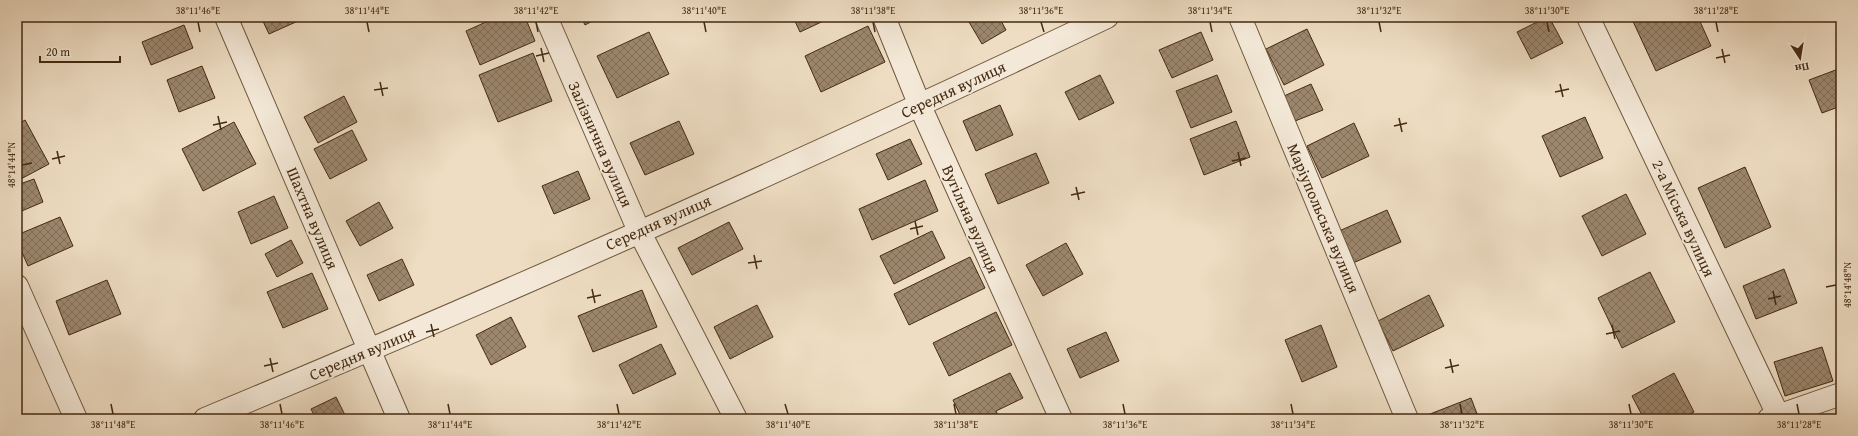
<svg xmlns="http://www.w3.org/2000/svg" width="1858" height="436" font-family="'Gentium Book Plus',serif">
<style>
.building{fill:url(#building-cross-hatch);stroke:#442a11}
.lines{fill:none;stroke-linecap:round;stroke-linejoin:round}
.minor-casing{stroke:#6e573e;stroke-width:24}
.minor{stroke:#f4e9d8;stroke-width:22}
.ticks{fill:none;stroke:#442a11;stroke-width:1.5}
.labels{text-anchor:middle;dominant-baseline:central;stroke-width:4;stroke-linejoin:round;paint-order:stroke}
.street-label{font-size:16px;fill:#442a11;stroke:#f4e9d8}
.neatline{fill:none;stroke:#442a11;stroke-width:1.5}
.ticks-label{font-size:10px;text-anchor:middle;fill:#442a11}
</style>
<defs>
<pattern id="building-cross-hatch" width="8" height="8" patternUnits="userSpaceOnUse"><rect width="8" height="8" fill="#9c876e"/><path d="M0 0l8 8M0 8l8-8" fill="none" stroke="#816f59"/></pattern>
</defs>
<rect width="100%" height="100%" fill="#eeddc3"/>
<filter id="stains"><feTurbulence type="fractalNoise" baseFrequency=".005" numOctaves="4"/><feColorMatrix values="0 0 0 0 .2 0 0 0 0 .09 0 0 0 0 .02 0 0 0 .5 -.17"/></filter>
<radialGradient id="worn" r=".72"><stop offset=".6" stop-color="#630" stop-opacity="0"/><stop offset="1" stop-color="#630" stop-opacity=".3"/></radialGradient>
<path class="building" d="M261,17h46l-38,17z
M497,17h28l10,24 -55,24 -14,-34z
M581,17h19l-15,8z
M793,17h39l-32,15z
M978,17h21l7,13 -24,14 -13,-22z
M1547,17h2l14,26 -32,16 -14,-27z
M1631,17h67l13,29 -55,25z
M184,25l9,23 -42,17 -9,-23z
M868,26l17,36 -64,30 -16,-36z
M1307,29l17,36 -40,20 -18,-36z
M649,32l20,42 -52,24 -20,-42z
M1201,32l12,28 -41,18 -13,-28z
M533,53l19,48 -54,21 -19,-47z
M202,66l13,32 -36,14 -12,-32z
M1841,68v38l-19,7 -13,-33z
M1100,75l14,28 -35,17 -14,-28z
M1217,75l15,37 -41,16 -15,-37z
M1311,84l12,26 -28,11 -11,-25z
M344,96l13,26 -39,21 -14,-26z
M1000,105l13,30 -37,16 -13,-30z
M1585,117l18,41 -43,19 -18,-41z
M25,120l24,44 -32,17v-56z
M679,121l15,33 -49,21 -15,-32z
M1236,121l14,36 -46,18 -14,-36z
M234,122l22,42 -53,27 -21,-42z
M1354,123l15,33 -47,22 -15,-32z
M352,130l15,30 -37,19 -16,-30z
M910,139l12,25 -34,16 -12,-26z
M1036,153l13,30 -51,21 -13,-30z
M1745,167l26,60 -46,21 -27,-60z
M578,171l12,28 -36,15 -12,-28z
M34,179l9,23 -26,11v-28z
M925,180l13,31 -66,29 -13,-31z
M1626,194l20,40 -44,22 -20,-40z
M274,196l14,32 -37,16 -13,-32z
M379,202l14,26 -33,18 -14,-25z
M1387,210l14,32 -48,21 -14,-32z
M60,217l13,29 -45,20 -11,-25v-6z
M729,222l14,27 -51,26 -14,-27z
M932,231l13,27 -51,26 -14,-28z
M291,240l12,23 -26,14 -12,-23z
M1066,243l17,31 -40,22 -17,-31z
M970,257l15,31 -76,37 -15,-31z
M402,259l12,26 -35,16 -12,-26z
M1784,269l13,34 -41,16 -13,-33z
M1650,272l25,50 -53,26 -24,-50z
M312,273l16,36 -45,19 -16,-36z
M107,280l14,34 -52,21 -13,-34z
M642,290l15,37 -64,25 -15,-36z
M1429,295l15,31 -51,25 -15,-30z
M757,305l16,32 -43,22 -16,-32z
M996,312l16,33 -63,31 -16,-33z
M511,317l15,30 -35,18 -15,-30z
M1321,325l16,42 -35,15 -17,-42z
M1106,332l13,29 -39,17 -13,-29z
M661,344l15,30 -43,20 -14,-29z
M1822,347l11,34 -48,15 -11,-34z
M1010,373l13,25 -27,13 4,8h-38l-9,-19z
M1674,373l20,39 -14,7h-36l-12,-23z
M336,397l10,20 -4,2h-26l-5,-10z
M1471,398l8,21h-53l-1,-3z
M1566,414l3,5h-15z"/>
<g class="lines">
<defs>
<path id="minor" d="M226,17l173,402
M546,17l93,214 97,188
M884,17l36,89 141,313
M1240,17l167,402
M1588,17l190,398 -2,4
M17,286l59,133
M205,419c304,-126 605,-261 902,-402
M1769,419l72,-25"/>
</defs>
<use href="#minor" class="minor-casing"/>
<use href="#minor" class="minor"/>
</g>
<path class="ticks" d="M198,22l2,10M367,22l2,10M536,22l2,10M704,22l2,10M873,22l2,10M1041,22l3,10M1210,22l2,10M1379,22l2,10M1547,22l2,10M1716,22l2,10M541,48l3,14M1722,49l3,14M536,56l13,-3M1716,58l14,-3M380,82l3,14M1560,84l3,13M374,90l14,-2M1555,92l14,-3M218,116l3,14M1399,118l3,14M213,125l14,-3M1394,126l13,-3M57,151l3,13M1238,152l3,14M52,159l13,-3M1232,161l14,-3M22,165l10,-2M1076,187l3,13M1071,195l14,-3M915,221l3,14M910,229l13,-3M754,255l3,14M748,263l14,-2M1826,287l10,-2M592,289l3,14M1773,291l3,14M587,298l14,-3M1768,299l13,-3M431,324l3,13M1612,325l3,14M426,332l13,-3M1606,334l14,-3M270,358l3,14M1450,359l3,14M264,366l14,-3M1445,368l14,-3M111,404l2,10M280,404l2,10M448,404l2,10M617,404l2,10M785,404l3,10M954,404l2,10M1123,404l2,10M1291,404l2,10M1460,404l2,10M1629,404l2,10M1797,404l2,10"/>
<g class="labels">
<g class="street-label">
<text transform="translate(953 89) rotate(-25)">Середня вулиця</text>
<text transform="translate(601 144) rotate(66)">Залізнична вулиця</text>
<text transform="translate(313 218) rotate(67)">Шахтна вулиця</text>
<text transform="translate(1324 218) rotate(67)">Маріупольська вулиця</text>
<text transform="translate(1684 218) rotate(65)">2-а Міська вулиця</text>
<text transform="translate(971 219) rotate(66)">Вугільна вулиця</text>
<text transform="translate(658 222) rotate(-24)">Середня вулиця</text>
<text transform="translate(362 353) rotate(-23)">Середня вулиця</text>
</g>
</g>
<rect width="1858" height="436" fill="none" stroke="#eeddc3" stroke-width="44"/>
<g transform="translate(1800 58) rotate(168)" stroke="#f4e9d8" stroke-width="3" paint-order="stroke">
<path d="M0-3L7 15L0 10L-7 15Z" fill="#442a11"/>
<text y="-6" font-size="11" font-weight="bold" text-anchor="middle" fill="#442a11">Пн</text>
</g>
<path d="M40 56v6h80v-6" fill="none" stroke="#442a11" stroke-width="2"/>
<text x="46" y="56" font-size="12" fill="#442a11" stroke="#f4e9d8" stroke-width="3" paint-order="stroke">20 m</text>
<rect x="22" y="22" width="1814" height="392" class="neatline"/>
<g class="ticks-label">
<text x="198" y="14">38°11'46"E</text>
<text x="367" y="14">38°11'44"E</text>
<text x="536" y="14">38°11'42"E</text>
<text x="704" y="14">38°11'40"E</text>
<text x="873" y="14">38°11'38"E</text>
<text x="1041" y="14">38°11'36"E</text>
<text x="1210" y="14">38°11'34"E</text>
<text x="1379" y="14">38°11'32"E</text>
<text x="1547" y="14">38°11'30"E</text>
<text x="1716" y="14">38°11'28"E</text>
<text transform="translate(11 165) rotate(-90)" y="4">48°14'44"N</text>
<text transform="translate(1847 285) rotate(-90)" y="4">48°14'48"N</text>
<text x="113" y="428">38°11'48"E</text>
<text x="282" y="428">38°11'46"E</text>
<text x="450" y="428">38°11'44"E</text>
<text x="619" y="428">38°11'42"E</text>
<text x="788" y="428">38°11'40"E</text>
<text x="956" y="428">38°11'38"E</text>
<text x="1125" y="428">38°11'36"E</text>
<text x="1293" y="428">38°11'34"E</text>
<text x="1462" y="428">38°11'32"E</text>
<text x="1631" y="428">38°11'30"E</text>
<text x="1799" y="428">38°11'28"E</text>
</g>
<rect width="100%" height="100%" filter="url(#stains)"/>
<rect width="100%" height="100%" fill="url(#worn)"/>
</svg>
